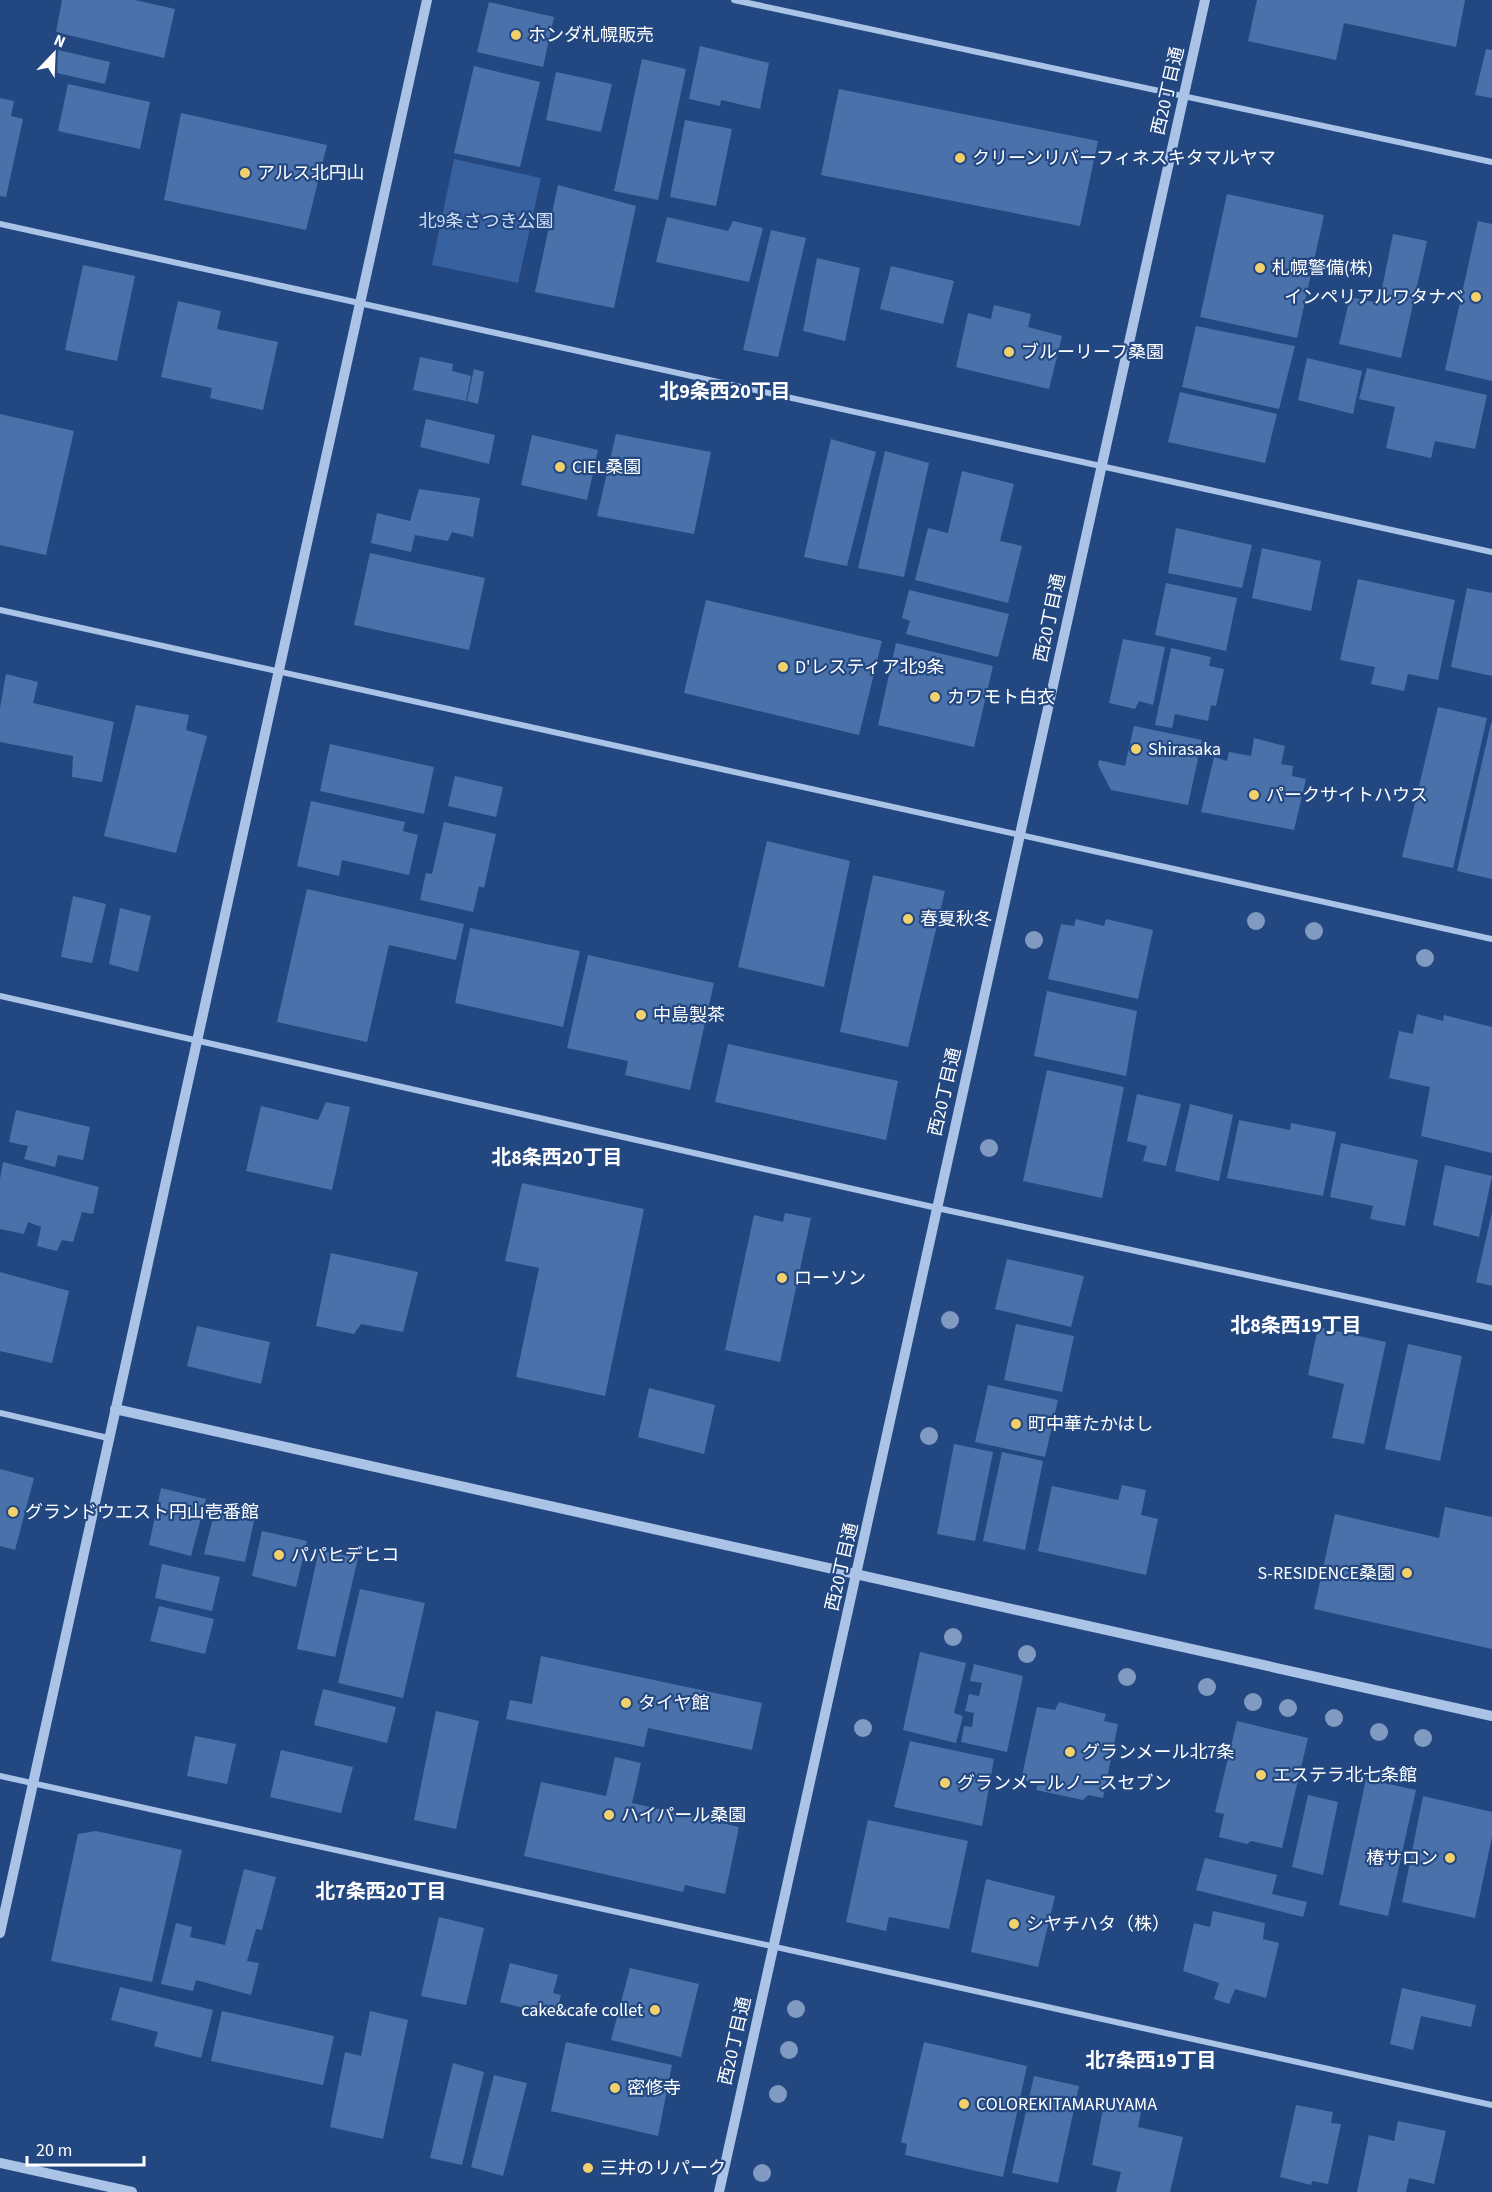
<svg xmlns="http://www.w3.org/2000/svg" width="1492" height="2192" font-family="'Source Sans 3','Noto Sans JP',sans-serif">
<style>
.green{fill:#37619f}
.building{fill:#4b71aa}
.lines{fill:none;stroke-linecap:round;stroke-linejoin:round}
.minor{stroke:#aac3e7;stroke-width:6}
.tertiary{stroke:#aac3e7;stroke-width:10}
.tree{fill:#819ac1}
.poi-dot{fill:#f2d16d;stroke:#234881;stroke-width:2}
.labels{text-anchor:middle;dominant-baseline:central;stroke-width:4.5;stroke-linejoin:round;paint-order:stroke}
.poi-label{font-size:18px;fill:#fff;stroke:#234881;text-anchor:start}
.street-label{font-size:18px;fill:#fff;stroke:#234881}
.park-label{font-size:18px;fill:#cedef6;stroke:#234881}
.neighbourhood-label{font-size:20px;font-weight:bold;fill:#fff;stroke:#234881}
</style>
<rect width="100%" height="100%" fill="#234881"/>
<path class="green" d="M454,159l87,19 -23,105 -86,-18z"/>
<path class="building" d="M62,0h73l40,9 -11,49 -108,-26z
M1257,0h208l-9,47 -112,-24 -8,37 -88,-19z
M489,2l65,15 -11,50 -66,-15z
M700,46l69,17 -9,46 -39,-9 -1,6 -31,-7z
M1486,49l6,1v48l-17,-3z
M58,50l52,12 -5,22 -52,-12z
M642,59l44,10 -28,131 -44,-9z
M474,66l66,16 -20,85 -66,-14z
M556,72l56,12 -11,48 -55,-12z
M68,84l82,18 -10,47 -82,-18z
M839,89l259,52 -18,85 -259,-51z
M0,98l14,3 -3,15 12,3 -17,78 -6,-1z
M181,113l146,32 -21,85 -142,-30z
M685,120l47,9 -16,77 -46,-9z
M558,185l78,21 -22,102 -79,-16z
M1227,194l97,21 -27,123 -97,-21z
M667,217l61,14 5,-10 30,7 -14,54 -93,-20z
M1478,221l14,3v157l-47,-11z
M771,230l35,8 -28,119 -35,-7z
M1393,234l34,7 -26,117 -62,-14 11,-47 29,6z
M817,258l43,10 -15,73 -42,-10z
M83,265l52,11 -18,85 -52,-11z
M891,266l63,15 -11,43 -63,-15z
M178,301l43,10 -4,18 61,13 -15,68 -53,-12 2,-10 -51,-11z
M994,305l37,9 -3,13 34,9 -13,53 -93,-22 12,-54 23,6z
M1196,326l99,20 -16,63 -97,-22z
M420,357l33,7 -1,7 19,5 -5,25 -53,-11z
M1307,358l55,13 -9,43 -55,-14z
M1367,368l120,27 -12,54 -40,-8 -4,17 -45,-10 9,-41 -36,-8z
M474,369l10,3 -6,32 -11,-3z
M1180,392l97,22 -12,49 -97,-21z
M0,414l74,17 -28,124 -46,-10z
M426,419l69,16 -6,29 -69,-17z
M616,434l95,18 -17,82 -97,-18z
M532,435l66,15 -11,50 -66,-15z
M831,439l45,13 -29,114 -43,-9z
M885,451l44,12 -25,114 -46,-9z
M962,471l52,13 -14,57 22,5 -14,57 -93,-23 13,-52 20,5z
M419,489l61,9 -7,39 -21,-5 -4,9 -33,-6 -4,17 -40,-9 6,-30 33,8z
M1176,528l76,17 -10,43 -74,-15z
M1262,548l59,13 -10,50 -59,-13z
M370,553l115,25 -16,72 -115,-25z
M1358,579l97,21 -17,80 -30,-6 -4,17 -33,-7 4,-17 -35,-7z
M1166,583l71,15 -11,53 -71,-16z
M1467,588l25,5v83l-41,-9z
M909,590l100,24 -11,43 -92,-23 4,-13 -8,-3z
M706,600l176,41 -23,94 -175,-42z
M1123,639l42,8 -12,58 -14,-4 -4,8 -26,-6z
M896,643l97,23 -19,81 -96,-22z
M1171,648l40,9 -2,9 15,3 -8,37 -5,-1 -3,16 -33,-7 -3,14 -17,-3z
M6,674l32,8 -5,21 81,19 -12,60 -30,-5 1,-21 -73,-14v-34z
M136,705l53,10 -3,15 21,6 -31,117 -72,-17z
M1438,707l49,11 -34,150 -51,-11z
M1491,723h1v156l-35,-8z
M1134,726l68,14 -14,65 -77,-15 -13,-25 1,-5 26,6z
M1254,738l31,8 -4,18 12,2 -1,10 14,3 -12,51 -93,-18 13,-55 13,4 2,-9 22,4z
M330,744l104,23 -10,47 -104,-23z
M455,776l48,11 -7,30 -48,-11z
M311,801l94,21 -2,9 15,4 -9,40 -67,-15 -3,16 -42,-10z
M444,822l52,12 -12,54 -5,-2 -6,26 -53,-12 6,-27 6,1z
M767,841l83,20 -26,126 -86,-20z
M873,875l72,16 -37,156 -68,-15z
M307,889l157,35 -8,36 -67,-15 -22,97 -90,-20z
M73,896l33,8 -14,59 -31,-6z
M120,908l31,8 -13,56 -29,-8z
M1076,919l28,7 2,-7 47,11 -15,69 -90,-20 13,-55 13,2z
M470,928l110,23 -17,76 -108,-24z
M588,955l126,28 -24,107 -65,-15 3,-14 -61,-13z
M1047,991l90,20 -11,65 -92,-20z
M1417,1014l26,7 1,-6 48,12v126l-71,-17 9,-49 -41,-9 10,-47 14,3z
M728,1044l170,37 -12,59 -171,-38z
M1047,1070l77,17 -22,111 -79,-17z
M1137,1094l44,10 -15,62 -23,-5 4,-15 -20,-5z
M326,1102l24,5 -18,83 -86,-19 15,-65 57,14z
M1190,1104l43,11 -14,66 -44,-10z
M16,1110l74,17 -7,33 -25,-5 -3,12 -31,-8 4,-13 -19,-4z
M1239,1120l51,10 1,-7 45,9 -13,64 -96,-18z
M1341,1143l77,17 -13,66 -35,-7 3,-13 -43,-9z
M3,1162l96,25 -6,27 -11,-2 -9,30 -11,-2 -5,11 -20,-5 4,-19 -13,-5 -4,12 -24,-5v-50z
M1445,1165l47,11 -13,61 -46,-12z
M522,1183l122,26 -39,187 -89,-19 23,-109 -34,-7z
M1492,1212v74l-16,-4z
M785,1213l26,5 -31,144 -55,-12 29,-135 29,7z
M331,1253l87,19 -15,60 -42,-8 -7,10 -38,-8z
M1007,1259l77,17 -13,51 -76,-18z
M0,1272l69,19 -17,72 -52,-12z
M1016,1324l58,12 -12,56 -58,-12z
M197,1326l73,16 -9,42 -74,-18z
M1318,1327l68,15 -22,102 -32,-6 12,-54 -36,-9z
M1408,1344l54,12 -22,105 -55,-12z
M988,1385l70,15 -13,57 -70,-15z
M649,1388l66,17 -11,49 -66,-17z
M954,1444l39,8 -18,89 -38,-7z
M1002,1452l41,9 -18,89 -42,-9z
M0,1469l34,9 -19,72 -15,-4z
M1122,1485l24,5 -5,25 17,4 -12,56 -108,-24 14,-65 66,14z
M161,1488l45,11 -15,57 -42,-11z
M217,1502l39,10 -11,50 -41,-8z
M1445,1507l47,10v132l-178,-40 21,-95 104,24z
M262,1531l45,10 -11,46 -44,-11z
M319,1550l39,8 -23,99 -38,-8z
M162,1564l58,13 -8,34 -57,-13z
M360,1589l65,14 -22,95 -65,-15z
M159,1606l55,13 -9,35 -55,-13z
M920,1652l46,11 -12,50 9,3 -7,27 -53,-13z
M541,1656l221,47 -10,47 -104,-22 -4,19 -138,-28 4,-19 22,4z
M974,1664l49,12 -16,76 -46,-10 3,-16 8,1 2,-14 -9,-2 4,-17 10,2 3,-13 -12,-2z
M323,1689l73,18 -9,36 -73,-18z
M1059,1702l47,12 -2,7 14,3 -15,74 -15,-3 -5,5 -47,-10 2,-7 -17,-3 16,-73 18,3z
M436,1711l43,10 -23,108 -42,-9z
M1237,1721l71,17 -26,110 -31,-7 -4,3 -28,-7 5,-23 -9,-2z
M195,1736l41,8 -9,40 -40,-8z
M910,1741l84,18 -12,67 -88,-19z
M281,1750l72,17 -12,46 -71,-16z
M615,1757l26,6 -9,40 107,24 -14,67 -40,-9 -2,7 -159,-36 17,-74 65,14z
M1366,1779l50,11 -28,126 -49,-11z
M1308,1795l30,7 -15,73 -31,-8z
M1423,1796l69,16v25l-17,81 -73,-16z
M868,1820l100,21 -19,88 -60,-12 -3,14 -40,-9z
M96,1831l86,19 -30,132 -101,-21 27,-127z
M1205,1858l72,17 -5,19 35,8 -4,15 -107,-27z
M244,1869l32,8 -14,53 -6,-1 -9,32 12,2 -8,32 -55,-15 -3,11 -32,-7 15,-61 16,4 -2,10 35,8z
M986,1879l69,17 -17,71 -67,-15z
M1213,1911l52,12 -2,16 16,4 -13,55 -31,-9 -6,15 -15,-5 5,-16 -36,-12 11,-48 16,4z
M439,1917l45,11 -18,77 -45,-9z
M510,1963l48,12 -5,18 8,2 -5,21 -56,-14z
M630,1968l69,16 -18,73 -70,-17z
M120,1987l93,23 -12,48 -47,-12 4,-14 -47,-12z
M1402,1988l74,17 -5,22 -50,-11 -8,34 -23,-6z
M222,2011l112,25 -11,49 -112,-24z
M370,2011l38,9 -25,119 -53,-12 15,-75 16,4z
M566,2042l106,23 -14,71 -107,-25z
M924,2042l103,24 -24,111 -98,-22 2,-11 -6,-2z
M453,2063l31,9 -22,93 -32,-7z
M494,2075l33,8 -24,93 -32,-9z
M1034,2076l45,10 -21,97 -46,-10z
M1104,2104l37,8 -3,15 45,10 -13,55h-54l5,-20 -29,-7z
M1296,2105l37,7 -2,11 10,1 -13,60 -16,-3 -1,4 -31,-8z
M1398,2121l48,10 -12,53 -25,-6 -3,14h-49l12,-57 25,6z"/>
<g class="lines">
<path class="minor" d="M734,0l758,162
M0,224l1492,328
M0,610l1492,329
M0,996l937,212 555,120
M0,1413l108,25
M0,1776l1492,329"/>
<path class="tertiary" d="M115,1409l1377,307
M0,1933l427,-1933
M0,2163l132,29
M719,2192l486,-2192"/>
</g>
<g class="tree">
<circle cx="1256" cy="921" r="9"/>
<circle cx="1314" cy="931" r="9"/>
<circle cx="1034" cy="940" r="9"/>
<circle cx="1425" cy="958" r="9"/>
<circle cx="989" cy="1148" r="9"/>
<circle cx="950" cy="1320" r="9"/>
<circle cx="929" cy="1436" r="9"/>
<circle cx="953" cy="1637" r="9"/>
<circle cx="1027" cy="1654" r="9"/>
<circle cx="1127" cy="1677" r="9"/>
<circle cx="1207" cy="1687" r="9"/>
<circle cx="1253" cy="1702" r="9"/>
<circle cx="1288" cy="1708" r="9"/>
<circle cx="1334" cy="1718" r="9"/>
<circle cx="863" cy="1728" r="9"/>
<circle cx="1379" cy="1732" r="9"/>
<circle cx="1423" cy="1738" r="9"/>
<circle cx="796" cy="2009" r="9"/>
<circle cx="789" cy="2050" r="9"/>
<circle cx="778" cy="2094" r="9"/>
<circle cx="762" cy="2173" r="9"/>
</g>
<g class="poi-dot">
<circle cx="516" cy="35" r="6"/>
<circle cx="960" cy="158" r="6"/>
<circle cx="245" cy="173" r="6"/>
<circle cx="1260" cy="268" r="6"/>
<circle cx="1476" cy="297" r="6"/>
<circle cx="1009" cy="352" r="6"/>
<circle cx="560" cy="467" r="6"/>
<circle cx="783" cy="667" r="6"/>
<circle cx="935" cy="697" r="6"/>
<circle cx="1136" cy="749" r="6"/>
<circle cx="1254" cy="795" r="6"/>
<circle cx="908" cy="919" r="6"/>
<circle cx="641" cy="1015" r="6"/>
<circle cx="782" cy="1278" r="6"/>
<circle cx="1016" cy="1424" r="6"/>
<circle cx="13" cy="1512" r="6"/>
<circle cx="279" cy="1555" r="6"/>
<circle cx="1407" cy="1573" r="6"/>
<circle cx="626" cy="1703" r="6"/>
<circle cx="1070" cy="1752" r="6"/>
<circle cx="1261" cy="1775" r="6"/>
<circle cx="945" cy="1783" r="6"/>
<circle cx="609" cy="1815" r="6"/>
<circle cx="1450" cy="1858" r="6"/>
<circle cx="1014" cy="1924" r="6"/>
<circle cx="655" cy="2010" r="6"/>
<circle cx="615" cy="2088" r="6"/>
<circle cx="964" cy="2104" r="6"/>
<circle cx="588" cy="2168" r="6"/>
</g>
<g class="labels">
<g class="poi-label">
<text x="528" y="35">ホンダ札幌販売</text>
<text x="972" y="158">クリーンリバーフィネスキタマルヤマ</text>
<text x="257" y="173">アルス北円山</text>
<text x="1272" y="268">札幌警備(株)</text>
<text x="1464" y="297" text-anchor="end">インペリアルワタナベ</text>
<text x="1021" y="352">ブルーリーフ桑園</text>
<text x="572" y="467">CIEL桑園</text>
<text x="795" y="667">D'レスティア北9条</text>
<text x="947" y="697">カワモト白衣</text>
<text x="1148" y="749">Shirasaka</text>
<text x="1266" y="795">パークサイトハウス</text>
<text x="920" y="919">春夏秋冬</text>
<text x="653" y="1015">中島製茶</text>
<text x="794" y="1278">ローソン</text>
<text x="1028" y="1424">町中華たかはし</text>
<text x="25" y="1512">グランドウエスト円山壱番館</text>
<text x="291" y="1555">パパヒデヒコ</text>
<text x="1395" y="1573" text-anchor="end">S-RESIDENCE桑園</text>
<text x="638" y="1703">タイヤ館</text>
<text x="1082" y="1752">グランメール北7条</text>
<text x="1273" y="1775">エステラ北七条館</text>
<text x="957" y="1783">グランメールノースセブン</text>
<text x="621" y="1815">ハイパール桑園</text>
<text x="1438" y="1858" text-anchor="end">椿サロン</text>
<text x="1026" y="1924">シヤチハタ（株）</text>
<text x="643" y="2010" text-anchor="end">cake&amp;cafe collet</text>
<text x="627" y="2088">密修寺</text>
<text x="976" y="2104">COLOREKITAMARUYAMA</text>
<text x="600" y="2168">三井のリパーク</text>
</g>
<g class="street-label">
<text transform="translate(1168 91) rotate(-77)">西20丁目通</text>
<text transform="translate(1050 618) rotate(-78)">西20丁目通</text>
<text transform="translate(945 1092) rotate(-77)">西20丁目通</text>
<text transform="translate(842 1567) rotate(-77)">西20丁目通</text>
<text transform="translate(735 2041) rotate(-77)">西20丁目通</text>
</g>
<g class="park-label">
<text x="486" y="221">北9条さつき公園</text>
</g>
<g class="neighbourhood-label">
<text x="725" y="392">北9条西20丁目</text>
<text x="557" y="1158">北8条西20丁目</text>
<text x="1296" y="1326">北8条西19丁目</text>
<text x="381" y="1892">北7条西20丁目</text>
<text x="1151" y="2061">北7条西19丁目</text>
</g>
</g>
<g transform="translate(54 54) rotate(23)" stroke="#234881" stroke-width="4.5" paint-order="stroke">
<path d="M0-4.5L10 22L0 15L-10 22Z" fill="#ffffff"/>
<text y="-9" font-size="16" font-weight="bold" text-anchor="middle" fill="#ffffff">N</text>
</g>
<path d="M27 2156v9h117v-9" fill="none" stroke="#ffffff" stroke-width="3"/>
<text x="36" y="2156" font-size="18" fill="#ffffff" stroke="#234881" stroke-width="4.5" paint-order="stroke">20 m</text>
</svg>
